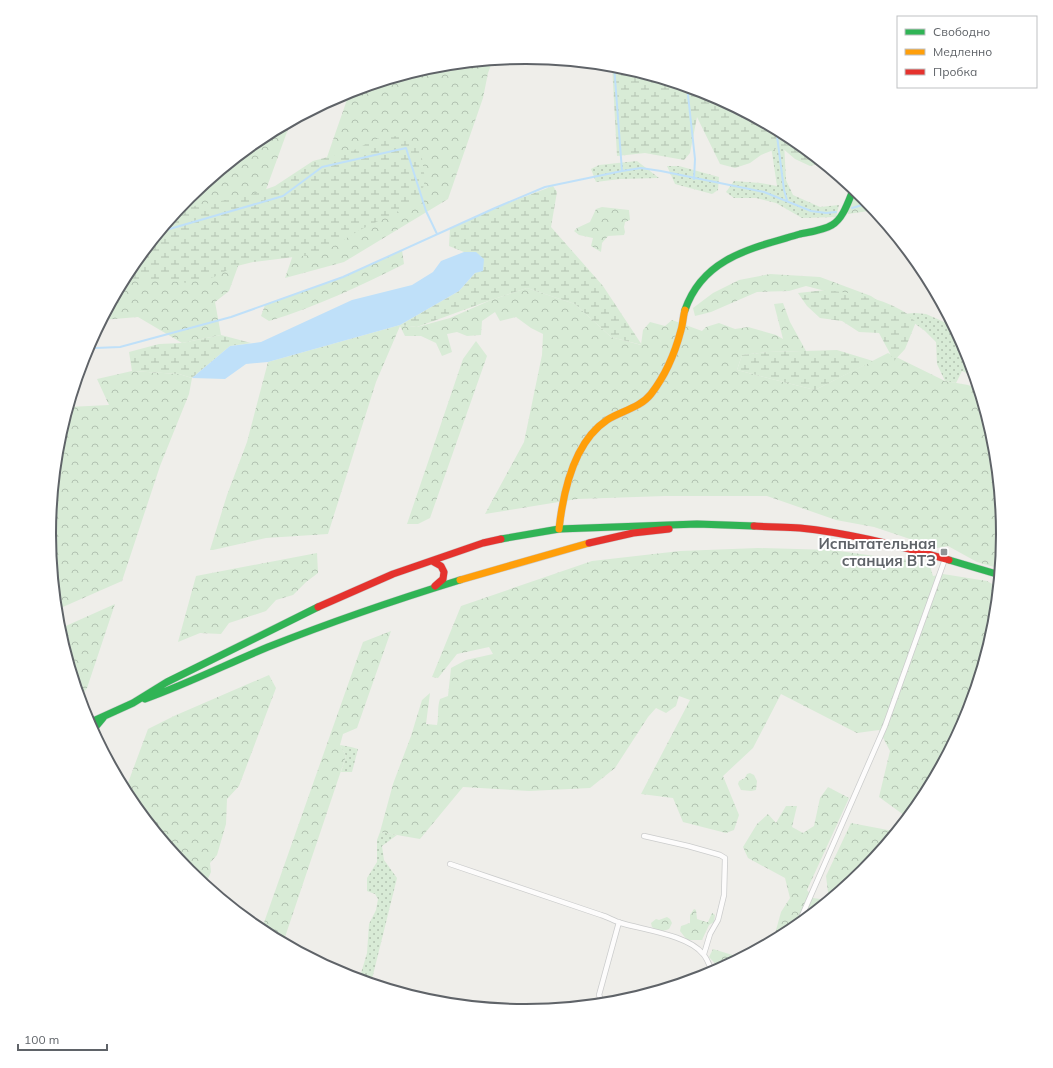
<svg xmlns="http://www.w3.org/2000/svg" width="1053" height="1068" font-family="Mulish,sans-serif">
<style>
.grass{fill:url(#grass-dots)}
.forest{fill:url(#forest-crowns)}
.wetland{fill:url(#wetland-marsh)}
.water{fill:#bfe0f9}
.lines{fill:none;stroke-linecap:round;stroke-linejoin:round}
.stream{stroke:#bfe0f9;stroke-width:2}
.street-casing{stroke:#cbcccc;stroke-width:6}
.fast-casing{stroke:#cacacb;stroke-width:8}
.slow-casing{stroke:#cacacb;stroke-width:8}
.jam-casing{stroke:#cacacb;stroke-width:8}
.street{stroke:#fdfcfc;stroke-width:4.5}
.fast{stroke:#30b455;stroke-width:7}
.slow{stroke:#ff9f0a;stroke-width:7}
.jam{stroke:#e5322d;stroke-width:7}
.poi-dot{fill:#919496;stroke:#fff;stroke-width:1.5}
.labels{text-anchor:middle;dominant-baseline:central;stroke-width:4;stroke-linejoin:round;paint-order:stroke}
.poi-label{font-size:15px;font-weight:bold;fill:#5f6368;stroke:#fff;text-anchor:end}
.rim{fill:none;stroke:#5f6368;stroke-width:2}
</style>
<defs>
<pattern id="grass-dots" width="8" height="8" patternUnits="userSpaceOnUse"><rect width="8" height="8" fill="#d8ebd6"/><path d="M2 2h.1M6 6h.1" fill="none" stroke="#b2c2b1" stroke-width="1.8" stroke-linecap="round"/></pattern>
<pattern id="forest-crowns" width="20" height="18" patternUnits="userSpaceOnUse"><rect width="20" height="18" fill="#d8ebd6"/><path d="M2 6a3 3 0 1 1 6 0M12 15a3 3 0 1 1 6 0" fill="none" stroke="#b2c2b1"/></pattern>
<pattern id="wetland-marsh" width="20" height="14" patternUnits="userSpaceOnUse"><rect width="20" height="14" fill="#d8ebd6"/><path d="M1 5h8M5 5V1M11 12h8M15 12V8" fill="none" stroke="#b2c2b1"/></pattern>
</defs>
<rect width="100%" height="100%" fill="#efeeea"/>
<path class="grass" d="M784,143l2,37 7,15 27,12 19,-2 -3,12 -34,1 -26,-15 -20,-5h-22l-8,-6 8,-11 26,2 17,3 -6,-40z
M637,161l22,17 -39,1 -24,3 -5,-13 8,-4z
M667,166h12l40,11 -1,13 -6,4 -37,-10z
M915,313l11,1 25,11h3l14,26 7,26 -13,-6 -6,12 -11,-2 -8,-17 -1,-22 -11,-11 -23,-17z
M340,745l11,2 7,2 -6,23h-11l5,-16z
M380,832l17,3 -15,11 2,14 13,18 -26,105 -12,-3 8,-27 2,-29 7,-14 2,-11 -3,-5 -8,-3v-13l10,-16v-22z"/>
<path class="forest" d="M493,60l-5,13 -5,25 -35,101 -104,63 -59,16 65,-187 84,-25z
M291,121l-62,170 -14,11 6,33 -39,8 -44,-26 -36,3 28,-51 59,-73 72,-59z
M858,192l6,5 11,13 -27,4 -1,-4 8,-17z
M602,207l27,3 1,10 -5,2 -1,5 1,5 -1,3 -16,1 -6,7 -1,9 -10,-6 2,-8 -14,-3 -5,-4 3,-3 13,-6 6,-13z
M402,250l2,14c-44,22 -88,43 -135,57l-8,-5 4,-11 78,-28z
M770,274l50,3 51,19 16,11 -81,-21 -17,5 -32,1 -46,20 -16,4 -2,-8 20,-15 26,-13z
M527,288l48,16 36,33 30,8 2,-15 7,-8 15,4 7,-6 30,11 4,-4 13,-4 16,6 13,-2 28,8 7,4 -9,-35 9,-1 7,19 16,29 -38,1 -26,3 -5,15 78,20 73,-37 57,28 23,4 11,4 16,52 9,93 -3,35 -24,-7 -29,-16 -11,2 -63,-21 -38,-7 -69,-24h-102l-88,3 -92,15 39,-72 18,-87 1,-21 -12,-6 -15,-11 -16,4 -5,-9 -13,9 -1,14 -14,1 -10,-4 -10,2 5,18 -10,4 -6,-13 -15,-7h-16l-5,-10 -24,56 -48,152 -62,4 -53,12h-3l17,-55 20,-53 21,-80 132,-37 17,2 33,-9 41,-18z
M476,341l11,15 -57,162 -12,6h-11l56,-165z
M132,371l47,3 13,4 -3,16 -29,72 -38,115 -66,29 -7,-76 9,-93 11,-34 40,-2 -12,-26z
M758,548l74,2 50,7 12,-1 36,10 3,10 10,-2 44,7 12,7 -4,39 -27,90 -45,82 -15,19 -29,-21 11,-46 -11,-21 -22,3 -76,-39 -28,54 -30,28 16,39 -5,15 -8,3 -43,-11 -10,-24 -32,-4 49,-94 -11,-4 -3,10 -10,7 -10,-5 -8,9 -33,51 -25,20 -61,3 -66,-4 -43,52 -40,-7 13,-48 18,-48 11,-36 8,-7 -4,31 11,1c2,-9 0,-17 3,-26l8,-3 3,-28 15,-8 27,-6 -4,-7 -32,7 -19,24 -6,-1 29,-71 131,-45 88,-10z
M317,553l1,20 -12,9 -13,13 -17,5 -10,11 -37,12 -8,11 -21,-1 -22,9 18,-66z
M115,604l-28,84 -7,10 -21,-69z
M391,631l-34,97 -14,6 -3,11 6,11 -61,181 -7,3 -17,-9 102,-289z
M269,675l7,13 -37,98 -12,13 -1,25 -9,31 -7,8 1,9 -6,13 -16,-14 -60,-72 -4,-8 23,-62 26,-13z
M750,773l4,2 3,6 -1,9 -5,1 -10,-1 -3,-6 1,-3 6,-3 2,-4z
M828,787l21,11 -42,92 6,8 7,1v9l-28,23 -19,10 8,-29 9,-14 -5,-20 -37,-20 -5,-11 14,-23 11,-10 8,9 10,-17h11l-5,21 11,6 11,-7 6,-28z
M851,823l42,8h5l-34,41 -37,30 1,-10 -2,-16z
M694,909l2,1 1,9 9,3h2l4,-9 3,2 -1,7 -5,3 -7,15h-15l-7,-9 1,-5 9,-3v-8z
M667,917l3,2 2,4 -3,6c-7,3 -11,2 -17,-2l-1,-4 5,-4 3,1z
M713,949l29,9 -22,11 -11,-12z"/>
<path class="wetland" d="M612,65l8,1 89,27 83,44 30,25 -1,1 -11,3 -15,-7 -14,-12 -20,8 -11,8 -15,5 -15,-4 -23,-47 -7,36 -6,7 -39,-7 -28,3z
M396,136l20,6 5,9 4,29 -4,16 -12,10 -51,25 -31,19 -17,5 -57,7 -20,5 -19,10 -27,6 -31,-4 -33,1 7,-11 48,-60 69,-13 28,-10 38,-25 41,-11 22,-11z
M553,186l4,6 -6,35 52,59 39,59 -31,-8 -36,-33 -48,-16 -36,12 -74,27 -17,-2 59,-34 16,-18 1,-21h-12l-15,-6 1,-18 53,-23z
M826,290c26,3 52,7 75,20 6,3 10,8 15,12l-11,27 -11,12 -15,-28 -20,-1 -17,-11 -22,-3 -13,-12 -9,-13z
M221,335l30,8 -21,3 -38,32 -13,-4 -47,-3 -3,-19 30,-8 23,-1z
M837,350l36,11 -58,29 -78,-20 5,-15 26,-3z"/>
<path class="water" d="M464,252h12l8,7 -1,12 -8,2 -16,18 -59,34 -132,37 -22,2 -21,15 -33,-1 38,-32 31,-4 91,-42 60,-15 21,-13 8,-11z"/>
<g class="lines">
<path class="stream" d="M614,65l8,106
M687,86l8,73 -1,20
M776,128l8,62 3,10
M852,208l17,-5
M159,232l124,-36 39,-29 84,-19 20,63 11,23
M88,346l7,2 25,-1 111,-30 112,-40 152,-69 50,-21 77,-16 19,-3 20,3 103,21 47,19 15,2 10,-1"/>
<defs>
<path id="street" d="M644,836l44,10 32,9 5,3 -1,37 -6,25 -8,14 -6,20
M450,864l151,51c7,2 13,6 20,8 23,7 67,12 82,31 5,5 6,13 11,19
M797,927l88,-201 60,-167
M603,1004l-4,-9 20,-73"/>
<path id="fast" d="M685,310c18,-53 68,-62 115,-76 10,-2 24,-4 32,-9 12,-7 17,-26 22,-37
M501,539l58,-10 138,-5 57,2
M949,560l51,15
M145,699c42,-15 82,-35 123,-52 63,-25 127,-47 192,-67
M89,723l44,-20 34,-21 151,-75
M93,730l10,-12"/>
<path id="slow" d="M559,529c4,-36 15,-87 48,-109 14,-9 33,-12 44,-26 14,-18 24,-41 30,-64 2,-6 2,-14 4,-20
M460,580l129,-37"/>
<path id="jam" d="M754,526c15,1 31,1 46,2 50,5 101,18 149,32
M589,543l44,-10 36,-4
M432,561l9,5 3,6 -1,7 -8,7
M318,607l75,-33 90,-31 18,-4"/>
</defs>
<use href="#street" class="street-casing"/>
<use href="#fast" class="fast-casing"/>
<use href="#slow" class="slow-casing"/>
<use href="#jam" class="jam-casing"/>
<use href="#street" class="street"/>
<use href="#fast" class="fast"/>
<use href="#slow" class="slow"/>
<use href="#jam" class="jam"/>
</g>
<rect class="poi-dot" x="940" y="548" width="8" height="8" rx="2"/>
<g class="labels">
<g class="poi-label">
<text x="936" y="543">Испытательная<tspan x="936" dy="17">станция ВТЗ</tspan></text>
</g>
</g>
<path d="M0 0H1053V1068H0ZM56 534a470 470 0 1 1 940 0a470 470 0 1 1-940 0Z" fill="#fff" fill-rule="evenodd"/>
<path class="rim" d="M56 534a470 470 0 1 1 940 0a470 470 0 1 1-940 0Z"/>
<rect x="897" y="16" width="140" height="72" fill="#ffffff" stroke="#bfc1c3"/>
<rect x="905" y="29" width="20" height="6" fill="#30b455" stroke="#bfc1c3"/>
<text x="933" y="36" font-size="12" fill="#5f6368">Свободно</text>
<rect x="905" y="49" width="20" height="6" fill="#ff9f0a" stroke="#bfc1c3"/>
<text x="933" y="56" font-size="12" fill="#5f6368">Медленно</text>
<rect x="905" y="69" width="20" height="6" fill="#e5322d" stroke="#bfc1c3"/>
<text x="933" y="76" font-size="12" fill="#5f6368">Пробка</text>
<path d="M18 1044v6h89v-6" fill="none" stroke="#5f6368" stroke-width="2"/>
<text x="24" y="1044" font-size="12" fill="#5f6368" stroke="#ffffff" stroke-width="3" paint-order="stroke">100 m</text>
</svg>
